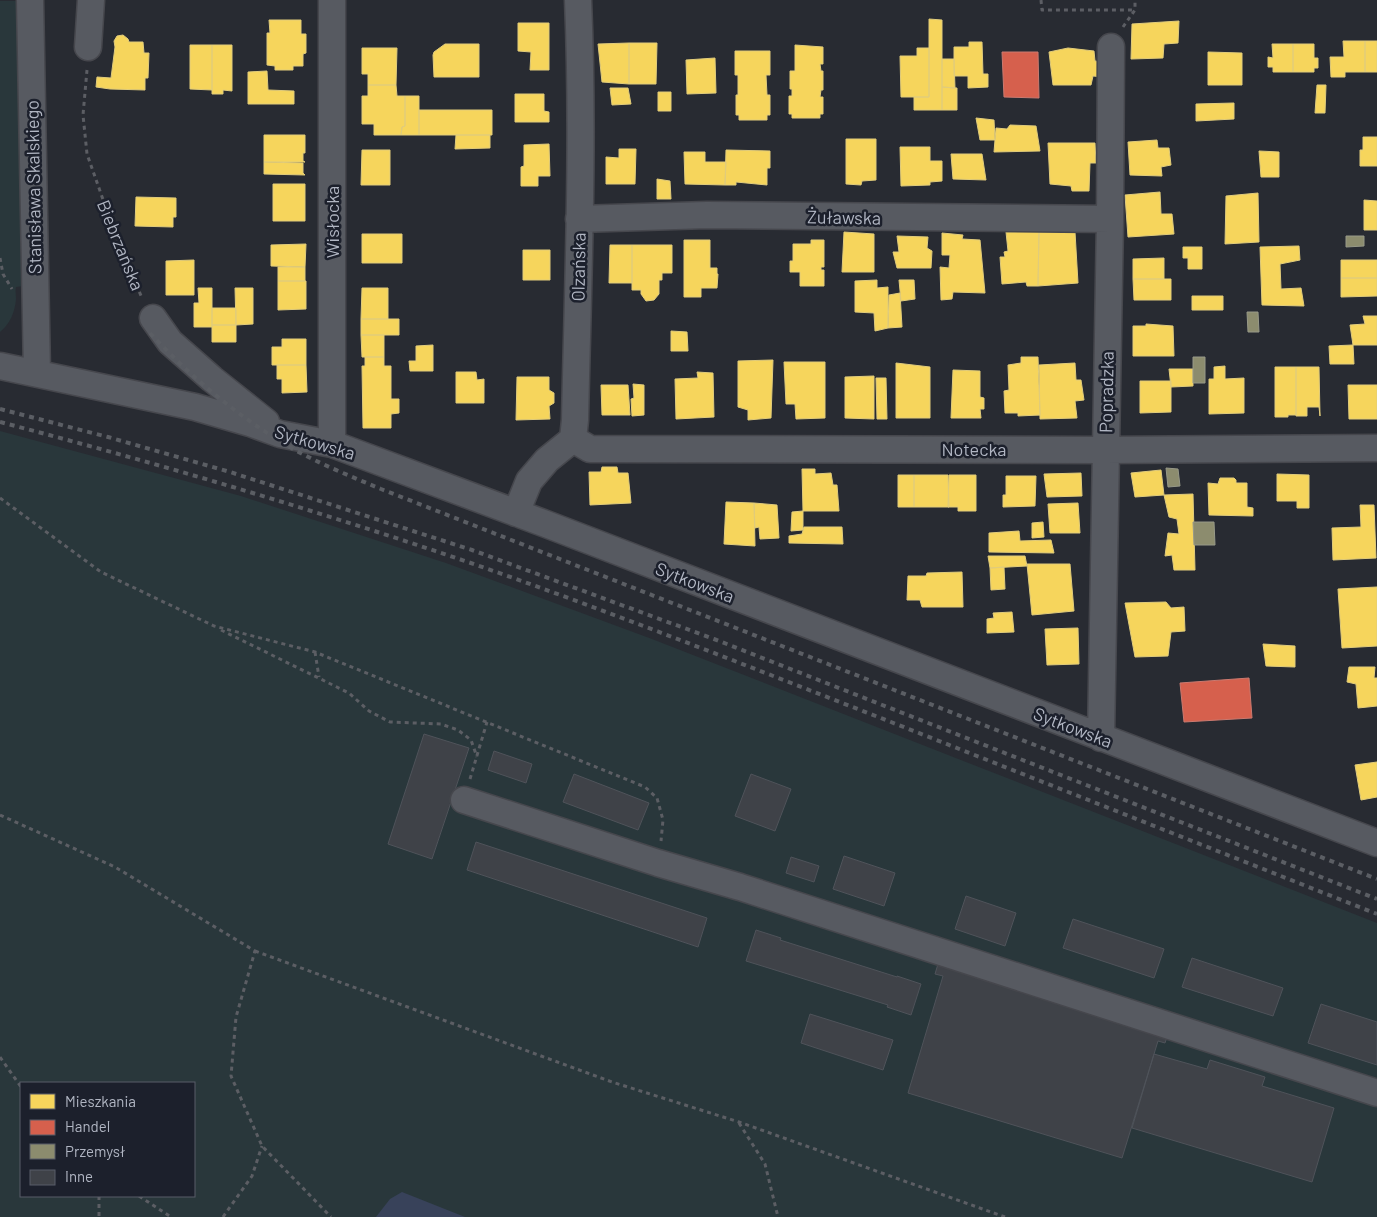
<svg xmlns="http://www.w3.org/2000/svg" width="1377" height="1217" font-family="Barlow,sans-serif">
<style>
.green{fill:#29373b;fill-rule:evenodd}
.water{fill:#38425a}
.homes{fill:#f6d55c;stroke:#e1cc7b}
.shops{fill:#d6604d;stroke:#cb7a70}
.industry{fill:#8c8c6e;stroke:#979988}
.building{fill:#3f4248;stroke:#4f535a}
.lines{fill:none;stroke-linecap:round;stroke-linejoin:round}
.minor-casing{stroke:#46474d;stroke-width:29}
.path{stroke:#5c5e64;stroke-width:3;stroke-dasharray:4 4;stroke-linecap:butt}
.minor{stroke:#575a61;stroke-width:26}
.rail{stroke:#5b5e64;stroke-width:4;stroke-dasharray:5 5;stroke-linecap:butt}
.labels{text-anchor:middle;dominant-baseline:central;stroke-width:5;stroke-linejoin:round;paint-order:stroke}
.street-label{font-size:18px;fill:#b1b6c3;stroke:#1c202c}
</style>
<rect width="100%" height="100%" fill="#282b32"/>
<path class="green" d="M0,1h18l5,285 -7,1c-1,4 0,8 0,12 -1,13 -6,25 -16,33z
M0,431l241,65 205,67 206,76 725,284v294h-1377zM21,1083h173v113h-173z"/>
<path class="water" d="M402,1192l63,25h-89l14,-18z"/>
<path class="homes" d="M929,19l13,1v90h-28v-13h15z
M269,20h32v14h5v19l-3,1v12h-10v4h-18v-4l-8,-1v-32h3z
M1179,21l-1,22 -14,1 -1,14 -32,1 1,-35z
M518,23h31v47h-19l1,-18 -13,-1z
M123,35l5,4 1,3h14l1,11h5l-1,25h-3v12l-35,-1 -14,-2 1,-10 14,1 4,-31 -1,-6 3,-5z
M1343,41h22v31h-20v5h-14l-1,-20h14z
M1365,41h12v31h-12z
M969,42h13l1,32h5v13l-20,1v-12h-14v-29h15z
M629,43v41l-27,-2 -4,-38z
M629,43h28l-1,41h-27z
M445,44h34v33h-45l-1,-22 1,-3z
M1272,44h21v28h-20v-5h-5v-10l5,1z
M1293,44h21v14h4v10h-4v4h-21z
M190,45h22v45l-22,-1z
M212,45h20v46l-9,-1v4h-11z
M795,45l28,2v17h-3l1,7h2v19h-2l-1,7h3v17h-3v4h-28v-4h-3v-18h3v-7h-2v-18h5z
M362,48h35l-1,37h-28v-11h-6z
M917,48h12v49h-28l-1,-41h17z
M1068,48l26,3 1,10 8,1 1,15 -11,-1 -2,9h-38l-4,-33z
M735,51h35v24h-4l1,20h3v20h-3v5h-28v-5h-3v-20h2v-20h-3z
M1208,52l34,1v32h-34z
M715,58l1,35 -29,1 -1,-34z
M942,59h12l1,29 -13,-1z
M267,71l1,19 26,1v13h-46v-32z
M368,85h28l1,11h8v30l-3,1 -1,8h-27v-11h-12v-28h6z
M1317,85h9l-1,28h-10z
M942,87l15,1v22h-15z
M610,88h18l3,16 -19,1z
M658,92h13v19h-13z
M515,94h29v17l5,1v10h-34z
M405,96h14v39h-18l1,-8 3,-1z
M1234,103v16l-38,2v-17z
M419,110h73v25h-73z
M976,118l18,2 1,20h-15z
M1010,125l26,1 4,25 -46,1 2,-24 11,1z
M264,135h41v18h-2v8l2,1h-41z
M456,135h34v13l-35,1z
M1363,137h14v29h-17v-16h3z
M846,139h30v41l-14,1 -1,4 -15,-1z
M1157,140l1,8h11l2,17 -10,2 1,9 -32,-1 -2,-33z
M1048,143h47l1,20h-6l-1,28h-17l-1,-5 -21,-2z
M549,144l1,32h-12v10h-17v-19l3,-1v-21z
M900,147h30v14h12v20l-12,1v3l-29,1z
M619,149h17l-1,35h-29v-27l13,1z
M362,150h28v35h-29z
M726,150l44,1v17h-3v17l-31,-3v3h-11z
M1259,151l20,1v25h-18z
M684,152h21v10h21l-1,23 -40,-1z
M951,154h31l4,26 -33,-1z
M264,162l39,1v10l2,2 -41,-1z
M657,179l13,2 1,18h-14z
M273,184h32v37h-32z
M1160,192l1,22h11l2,20 -46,3 -3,-42z
M1258,193l1,49 -34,2 1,-48z
M136,197l40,1v19h-3v10l-38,-1z
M1364,200l13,1v29h-13z
M1069,225v7h6l3,51 -40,3 1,-55z
M1039,231l-1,55h-11l-1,-4 -24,2 -2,-27h5l-1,-5 4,-1 -2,-19z
M844,232l30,2v38h-32z
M942,233l21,2 -1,4 18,1 5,53 -32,-1 -1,7 -11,1 -1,-33 9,1 1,-13h-8z
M362,234h40v29h-40z
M897,236l31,1 -1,11 5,3 -1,17h-34l-4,-16h6z
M684,240h26v28h7v6h1l-1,14h-16v9h-17z
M811,240h13v27h-3v3h3v16h-24v-14h-10v-11h3v-17h18z
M306,244l-1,23 -34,-1v-21z
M610,245h22v38h-23z
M632,245h40v28h-10v7h-3v14l-5,6 -8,1 -5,-7v-4h-9z
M1299,246l1,14 -20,4 1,25 20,-1 3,18 -42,-1 -2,-58z
M1183,247h19v22h-14v-11h-5z
M523,250h27v30h-27z
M1164,258v21h-31v-20z
M194,260v35h-28v-34z
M1341,260h36v18h-36z
M278,267h27v14h-27z
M1341,278h36v18l-36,1z
M1133,279h38v21h-37z
M877,280v8l11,-1v41l-13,3 -1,-18 -19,-1v-31z
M899,280h15l1,19 -14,2z
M278,281h28v28l-28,1z
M198,288h14v39h-18v-24h5z
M235,288h18v36l-17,1z
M362,288h26v31h-27z
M900,293l2,34 -14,1 1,-33z
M1192,296h31v14h-31z
M212,308h24v17h-24z
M1363,316h14v29h-24l-3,-20 15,-1z
M361,319h38v16h-38z
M1146,324l27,2 1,30h-41v-30h13z
M212,325h24v17h-24z
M671,331l16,1 1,19h-17z
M361,335h23v22h-22z
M282,339h24v26h-34v-18h10z
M433,345v26h-23l-1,-10h7v-15z
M1353,345l1,19h-24l-1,-18z
M365,357h19v9h7v33h8v14l-8,1v14h-28l-1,-62h3z
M1021,357h17l2,58 -22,1v-3h-13l-1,-22 5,-1 -1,-25 13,-2z
M773,360l-2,58 -23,2v-10l-10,-3v-46z
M784,362h41v56l-29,1 -1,-15h-9z
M896,363l34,4v51h-34z
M1075,363l1,17h5l3,20 -9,1 2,17 -37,1 -1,-54z
M277,365h29l1,27 -25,1v-14h-5z
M1225,366v13l19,-1v35l-35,1v-35h5v-12z
M1275,367h21v48h-8v2h-13z
M1296,367h23l1,49 -1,-9h-12v9h-11z
M1169,369h24v17l-22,1z
M953,370l27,1v26l4,1v11h-4l1,9h-30z
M456,372h20l1,8 7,-1v24h-28z
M697,372l16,1 1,44 -38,2 -1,-40 23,-1z
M874,376v43l-29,-1v-41z
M517,377h32v13l5,3v10l-5,3 1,13 -34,1z
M876,378h10l1,41h-10z
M1140,381h31v31l-31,1z
M633,384l11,1v30l-12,1 -1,-17 3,-1z
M601,385h27l2,30h-28z
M1348,385h29v34h-28z
M602,467h15l1,6h10l3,30 -41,2 -1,-33h12z
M802,469h13v5l16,-1 2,12h4l2,26h-36z
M1161,470l3,25 -29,2 -4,-24z
M1081,473l1,23 -35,1 -3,-23z
M1277,474l32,1v33h-12v-7h-20z
M898,475h16v32h-16z
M914,475h34l1,32h-35z
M949,475h27v36h-18v-4h-10z
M1006,476h30l-1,30 -32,1v-12h3z
M1220,478h14l2,2v3h11v24l6,1v8l-44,-1 -1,-32 10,1z
M1193,494l2,76h-21l-2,-15 -7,1 3,-23 11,1 -2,-15 -8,-2 -5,-22z
M726,502l28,1 1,43 -31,-2z
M754,503l23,2 2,33 -19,1 -1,-12 -4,1z
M1078,503l2,30h-30l-2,-29z
M1360,505h14l2,53 -43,2 -1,-32 29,-1z
M803,511v19l-12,1 1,-19z
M1043,522l1,15 -12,1v-15z
M804,527h38l1,17 -54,-1v-7l13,-2z
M1019,531l1,10 31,-1 3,13 -65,-1v-19z
M988,556h37l2,10 -37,2z
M1027,564h43l4,47 -42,4z
M1004,567l1,22 -14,1 -1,-22z
M962,572l1,35h-41l-2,-7h-13l1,-24h18l1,-3z
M1377,587v59l-35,2 -4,-59z
M1166,602l5,6 13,-1 1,24 -14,1 -3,24 -33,1 -10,-54z
M1012,612l2,20 -27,1v-14l7,-1 -1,-5z
M1078,628l1,36 -32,1 -2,-36z
M1263,644l32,2v21l-29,-1z
M1349,667h26l-1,11h3v28l-19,2 -2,-24 -9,-2z
M1377,762v35l-16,3 -6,-35z"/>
<path class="shops" d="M1002,52h36l1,46 -35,-1z
M1249,678l3,40 -68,4 -4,-39z"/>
<path class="industry" d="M1346,236h18v10l-18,1z
M1247,312h11l1,20h-11z
M1193,357h12v26h-12z
M1166,468l12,1 2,17 -12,1z
M1193,522h21l1,23h-21z"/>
<path class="building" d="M424,734l45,14 -37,111 -44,-15z
M494,751l38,13 -6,19 -38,-13z
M574,774l75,29 -11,27 -75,-28z
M751,774l40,15 -16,42 -40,-15z
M476,842l231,76 -9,29 -231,-77z
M844,856l51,17 -11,33 -51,-17z
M791,857l28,9 -5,16 -28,-9z
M966,896l50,17 -11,33 -50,-17z
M1073,919l91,30 -10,29 -91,-30z
M756,930l25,8 -1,2 117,37v-1l24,8 -10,31 -24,-8 1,-2 -142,-44z
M1192,958l91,30 -10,28 -91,-29z
M938,964l230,70 -3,9 -7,-2 -36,117 -214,-65 35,-117 -8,-2z
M1321,1004l56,18v43l-69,-22z
M810,1014l83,26 -10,30 -82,-27z
M1154,1054l53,15 3,-9 55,17 -3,9 72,22 -22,74 -180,-54z"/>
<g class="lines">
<defs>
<path id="minor" d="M30,0l7,373
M88,47l3,-47
M579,219l128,-4 403,4
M153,318l17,24 42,37 54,43
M0,366l195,41 55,16 30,11 52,10 214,80 831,319
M573,439l17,10 515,1 272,-2
M332,444v-444
M516,513l13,-32 18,-21 26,-21 2,-19c3,-140 9,-280 3,-420
M1101,738l9,-519 1,-172
M464,800l194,63 82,24 637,206"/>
</defs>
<use href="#minor" class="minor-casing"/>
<path class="path" d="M1041,0l1,10h93
M1123,27l12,-17v-10
M87,70l-4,45 4,39 32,91 23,53
M0,258l3,16 9,15
M0,498l101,74 113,54 101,26 330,135 12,11 6,22 -2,21
M221,630l128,63 20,18 21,11 51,2 17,6 13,10 6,17
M315,652l4,25
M470,779l17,-57
M0,815l115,52 140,84 -19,66 -5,59 31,70 69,71
M255,951l357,131 127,40 266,95
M0,1057l21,30
M739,1123l26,41 13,53
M99,1196v21
M139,1196l32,21
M223,1217l29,-41 10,-30"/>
<use href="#minor" class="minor"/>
<path class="rail" d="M150,333c40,43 87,83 138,113 29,17 62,30 93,43l996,390
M0,409l108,28 122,35 242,78 242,89 663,260
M0,422c157,41 312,87 465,139 144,50 285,106 426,161 162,64 324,128 486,192"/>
</g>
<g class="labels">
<g class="street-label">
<text transform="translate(33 187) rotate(-91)">Stanisława Skalskiego</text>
<text transform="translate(844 217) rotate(1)">Żuławska</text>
<text transform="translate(332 222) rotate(-90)">Wisłocka</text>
<text transform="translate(121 245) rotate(68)">Biebrzańska</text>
<text transform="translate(578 267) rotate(-89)">Olzańska</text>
<text transform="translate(1106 392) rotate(-89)">Popradzka</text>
<text transform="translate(315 442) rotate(16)">Sytkowska</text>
<text x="974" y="449">Notecka</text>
<text transform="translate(695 582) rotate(21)">Sytkowska</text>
<text transform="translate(1073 727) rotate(21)">Sytkowska</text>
</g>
</g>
<rect x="20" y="1082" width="175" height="115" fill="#1c202c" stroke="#585c68"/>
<rect x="30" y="1094" width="25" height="15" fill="#f6d55c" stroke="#585c68"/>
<text x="65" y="1107" font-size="15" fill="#b1b6c3">Mieszkania</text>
<rect x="30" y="1120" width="25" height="15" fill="#d6604d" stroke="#585c68"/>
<text x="65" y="1132" font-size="15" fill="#b1b6c3">Handel</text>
<rect x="30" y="1144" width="25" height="15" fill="#8c8c6e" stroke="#585c68"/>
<text x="65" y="1157" font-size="15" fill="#b1b6c3">Przemysł</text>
<rect x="30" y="1170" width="25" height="15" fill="#3f4248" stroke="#585c68"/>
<text x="65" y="1182" font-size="15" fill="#b1b6c3">Inne</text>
</svg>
